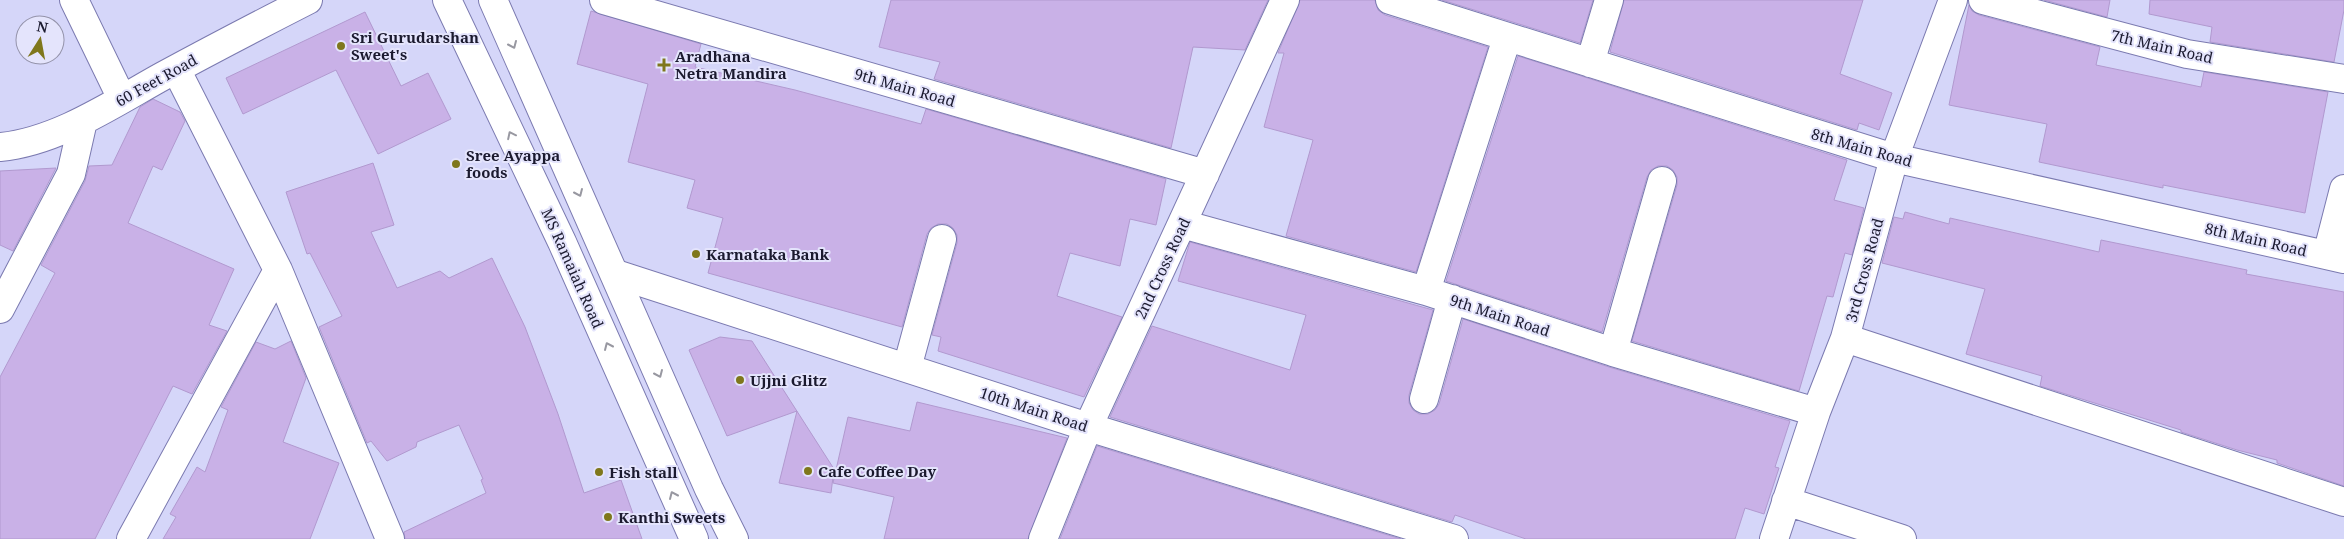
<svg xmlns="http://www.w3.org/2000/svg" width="2344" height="539" font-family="'Noto Serif',serif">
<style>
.building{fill:#c9b1e7;stroke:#b199cf}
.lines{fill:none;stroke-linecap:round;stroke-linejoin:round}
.street-casing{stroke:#7b7ab0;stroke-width:30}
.secondary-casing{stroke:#7b7ab0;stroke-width:30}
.street{stroke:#fff;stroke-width:28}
.secondary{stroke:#fff;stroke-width:28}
.oneway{stroke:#9898a1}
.poi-dot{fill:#7f771c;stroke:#e4e4fc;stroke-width:2}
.labels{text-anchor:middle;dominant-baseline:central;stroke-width:4;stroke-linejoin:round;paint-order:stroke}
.poi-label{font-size:15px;font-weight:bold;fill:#1b1a2f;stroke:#e4e4fc;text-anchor:start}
.street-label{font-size:15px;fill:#1b1a2f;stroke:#e4e4fc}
</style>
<rect width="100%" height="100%" fill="#d5d6f9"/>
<path class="building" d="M891,0h377l-23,50 -52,-3 -22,101 -237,-69 6,-17 -61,-15z
M1300,0h75l3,10 7,5 103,32 -72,225 -130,-36 27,-96 -49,-13 20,-74h-6z
M1442,0h151l-13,43z
M1624,0h239l-23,74 52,19 -13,37 -20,-7 -2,7 -247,-78z
M2044,0h66l-3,17z
M2150,0h194v10l-10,52 -124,-20 2,-15 -63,-13z
M1969,5l3,6 7,4 121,32 -4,18 105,22 3,-15 124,20 -23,121 -142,-28v3l-124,-26 8,-38 -98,-19z
M591,11l110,33 -6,23 100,23 126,34 5,-15 240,70 -10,46 -26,-6 -10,47 -50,-13 -13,43 65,21 -38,80 -146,-46 3,-14 -9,-2 25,-92v-8l-4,-7 -6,-4h-9l-7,4 -4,6 -25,93 -194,-54 15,-55 -36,-10 8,-28 -67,-18 20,-78 -71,-20z
M365,12l36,74 27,-13 23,46 -73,35 -42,-84 -93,44 -17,-36z
M1518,56l329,104 -13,40 30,8 -12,47 -7,-2 -12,44 -6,-1 -28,95 -167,-50 45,-156v-8l-4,-7 -6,-4h-9l-7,4 -4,7 -45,155 -156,-51z
M153,99l27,13 5,9 -23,49 -9,-4 -25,57 106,46 -25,56 18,6 -35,63 -19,-8 -78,153h-95v-162l55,-104 -14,-8 44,-84 4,-15 23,-1 28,-58z
M373,163l21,62 -23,7 26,56 43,-17 9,7 43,-20 33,69 33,87 26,79 37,-13 21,59h-237l-1,-7 82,-39 -5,-13 2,-1 -24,-54 -42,17 -1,5 -29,14 -16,-20 -4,2 -48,-116 23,-11 -32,-63 -3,1 -21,-62z
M56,168l-43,83 -13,-6v-74z
M1905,212l44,12 1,-6 149,34 2,-12 146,30 -1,4 98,18v194l-67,-23v-3l-40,-10 -56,-18v-2l-141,-44 2,-10 -76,-22 19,-65 -103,-26 12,-46 9,2z
M1190,242l243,68 -24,85v8l4,7 6,4h9l7,-4 4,-6 24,-85 146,48 181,54 -15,46 4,1 -15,46 -19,-6 -10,31h-209l-71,-24 -3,7 -342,-105 42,-91 138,44 16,-55 -128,-34z
M720,337l32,4 82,128 -3,24 -52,-10 18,-72 -70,25 -38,-86z
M291,341l15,37 -23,64 56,21 -29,76h-147l13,-22 -6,-3 27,-47 8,5 23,-62 -7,-3 35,-65 19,7z
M917,402l150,36 -39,101h-144l10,-42 -61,-14 15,-66 62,14z
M1097,446l304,93h-341z"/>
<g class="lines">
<defs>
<path id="street" d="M74,0l48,99
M604,0l601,174
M1390,0l504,158 450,101
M1983,0l204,54 157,25
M1590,63l19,-63
M176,69l102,201 112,269
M0,147c57,-5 114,-44 163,-71 48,-26 96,-51 145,-76
M1182,224l244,67 187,61 203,60
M2327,255l17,-66
M616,274l472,153 366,112
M1426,291l81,-253
M0,309l71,-135 12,-53
M1845,338l499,164
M1613,352l49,-171
M907,368l35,-129
M1424,399l28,-100
M1786,501l116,38
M131,539l147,-269
M1043,539l45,-112 197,-427
M1774,539l42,-127 29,-74 49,-180 59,-158"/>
<path id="secondary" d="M447,0l115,242 132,297
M493,0l216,489 25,50"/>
</defs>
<use href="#street" class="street-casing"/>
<use href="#secondary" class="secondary-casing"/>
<use href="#street" class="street"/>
<use href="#secondary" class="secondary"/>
</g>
<defs><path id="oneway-chevron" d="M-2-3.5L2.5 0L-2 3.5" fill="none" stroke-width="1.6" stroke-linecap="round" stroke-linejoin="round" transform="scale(1.25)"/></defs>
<g class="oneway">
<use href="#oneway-chevron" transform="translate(513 45) rotate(66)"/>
<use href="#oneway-chevron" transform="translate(511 135) rotate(-116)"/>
<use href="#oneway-chevron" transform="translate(579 193) rotate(66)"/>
<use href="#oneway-chevron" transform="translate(608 346) rotate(-114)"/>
<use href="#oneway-chevron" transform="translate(659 374) rotate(66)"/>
<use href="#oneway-chevron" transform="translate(673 495) rotate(-114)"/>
</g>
<g class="poi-dot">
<circle cx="341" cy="46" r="5"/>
<path d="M661.5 57.5h5v5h5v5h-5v5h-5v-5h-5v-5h5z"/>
<circle cx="456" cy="164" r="5"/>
<circle cx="696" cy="254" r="5"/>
<circle cx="740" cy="380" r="5"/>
<circle cx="808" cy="471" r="5"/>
<circle cx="599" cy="472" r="5"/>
<circle cx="608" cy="517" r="5"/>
</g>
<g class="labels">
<g class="poi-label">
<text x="351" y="37">Sri Gurudarshan<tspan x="351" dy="17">Sweet's</tspan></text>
<text x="675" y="56">Aradhana<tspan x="675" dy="17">Netra Mandira</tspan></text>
<text x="466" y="155">Sree Ayappa<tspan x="466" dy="17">foods</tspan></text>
<text x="706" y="254">Karnataka Bank</text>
<text x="750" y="380">Ujjni Glitz</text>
<text x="818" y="471">Cafe Coffee Day</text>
<text x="609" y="472">Fish stall</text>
<text x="618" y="517">Kanthi Sweets</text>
</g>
<g class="street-label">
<text transform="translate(2162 46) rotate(13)">7th Main Road</text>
<text transform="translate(156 80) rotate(-29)">60 Feet Road</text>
<text transform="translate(905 87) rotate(16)">9th Main Road</text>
<text transform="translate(1862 147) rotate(16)">8th Main Road</text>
<text transform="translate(2256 239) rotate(13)">8th Main Road</text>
<text transform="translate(573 268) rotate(66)">MS Ramaiah Road</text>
<text transform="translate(1162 268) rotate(-65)">2nd Cross Road</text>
<text transform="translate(1864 270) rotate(-75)">3rd Cross Road</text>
<text transform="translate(1500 315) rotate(18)">9th Main Road</text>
<text transform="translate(1034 409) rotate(18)">10th Main Road</text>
</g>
</g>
<g transform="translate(40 40) rotate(11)"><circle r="24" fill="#e4e4fc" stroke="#9493aa"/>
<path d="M0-4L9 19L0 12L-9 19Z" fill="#7f771c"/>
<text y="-8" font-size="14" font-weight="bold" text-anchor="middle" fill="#1b1a2f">N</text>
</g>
</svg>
